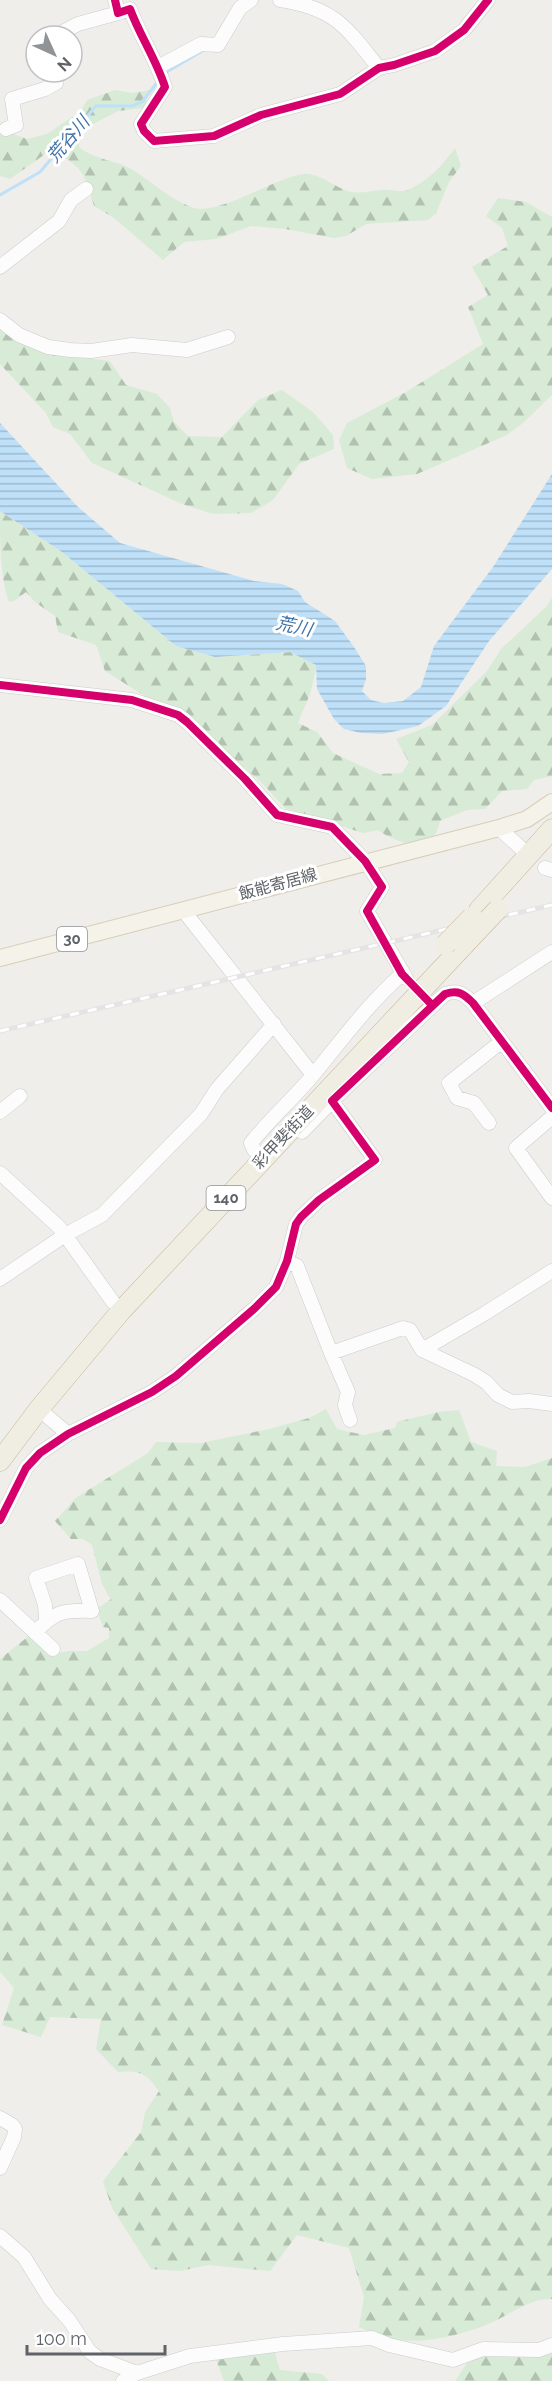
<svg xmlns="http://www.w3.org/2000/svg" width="552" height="2381" font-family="Raleway,'Noto Sans JP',sans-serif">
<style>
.forest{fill:url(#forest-firs)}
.water{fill:url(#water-rules)}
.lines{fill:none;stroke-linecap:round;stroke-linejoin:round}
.stream{stroke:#bfe0f9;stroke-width:3}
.minor-casing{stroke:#cbcccc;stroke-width:15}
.major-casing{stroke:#d7ceb8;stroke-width:18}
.highway-casing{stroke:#c8b996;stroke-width:21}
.minor{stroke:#fdfcfc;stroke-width:14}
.major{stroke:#f4f2e9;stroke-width:16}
.highway{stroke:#f0ede3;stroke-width:20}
.rail-casing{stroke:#e4e4e4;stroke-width:5}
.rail{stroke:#fff;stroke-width:3;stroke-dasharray:9;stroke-linecap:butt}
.highway-bridge-casing{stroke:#c8b996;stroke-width:21;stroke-linecap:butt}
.highway-bridge{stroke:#f0ede3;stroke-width:20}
.cycleway-casing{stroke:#fff;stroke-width:11}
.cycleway{stroke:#d6006c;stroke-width:8}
.labels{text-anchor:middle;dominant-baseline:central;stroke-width:6;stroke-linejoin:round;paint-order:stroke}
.shield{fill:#fff;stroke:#8f9295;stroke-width:1.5}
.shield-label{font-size:15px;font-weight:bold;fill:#5f6368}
.street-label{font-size:16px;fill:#5f6368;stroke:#fff}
.water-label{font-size:18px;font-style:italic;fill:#4174aa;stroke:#fff}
</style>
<defs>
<pattern id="forest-firs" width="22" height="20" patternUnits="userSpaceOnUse" patternTransform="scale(1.5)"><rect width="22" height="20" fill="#d8ebd6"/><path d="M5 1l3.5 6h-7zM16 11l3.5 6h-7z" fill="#b2c2b1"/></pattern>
<pattern id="water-rules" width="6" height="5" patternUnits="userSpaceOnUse" patternTransform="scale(1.5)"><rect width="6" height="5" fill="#bfe0f9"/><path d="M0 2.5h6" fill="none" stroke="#9eb9cd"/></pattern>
</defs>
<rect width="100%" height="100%" fill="#efeeea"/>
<path class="forest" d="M115,90l17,3 18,-3 -6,18 -26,3 -38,20 -1,16c15,13 38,13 54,23 19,12 37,29 58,37 25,11 82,-29 112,-33 14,-2 29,11 42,16 11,5 24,1 36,0 8,-1 19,3 27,0 19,-8 35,-25 47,-42l6,18 -12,16 -13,31 -8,7 -62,4 -20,12 -12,2 -49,-9 -34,-3 -35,13 -32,3 -21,18 -49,-42 -20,-12c-10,-34 -11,-39 -43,-56l-41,29 -10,-3v-47l27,10 20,-5 34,-23 6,-11z
M498,198l28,4 26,15v178l-29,28 -16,12 -90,39 -45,5 -25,-11 -8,-28 8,-17 59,-31 77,-48 -15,-37 20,-12 -16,-28 36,-21 -6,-18 -16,-12z
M0,328c28,26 73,28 110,33l16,24 31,9 13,14 4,14 14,14 34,1 36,-37 24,-10 31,22 20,23 1,14 -35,15 -26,36 -22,13 -38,1 -31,-10 -90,-41 -22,-29 -17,-7 -7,-14 -46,-49z
M0,511l62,41 114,94 39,11 75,-5 27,13 -7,29 -12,29 19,9 16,21 46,21 23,-1 7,-11 -13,-23 36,-14 55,-54 14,-22 45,-42 6,-9v178l-18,4 -7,9 -25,2 -17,18 -18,1 -27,11c-2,7 -4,16 -11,20 -15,8 -39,-2 -51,-11l-15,3 -78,-25 -24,-26 -57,-49 -99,-62 -9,-26 -38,-13 -3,-16 -20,-14 -9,-10 -12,9 -5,1c-9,-24 -9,-63 -9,-91z
M326,1409l11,20 27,6 31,-7 2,-6 41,-10 21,-2 12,32 26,9 -1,15 29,1 27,-9v841c-20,-1 -37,12 -55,21 -26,13 -69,24 -99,20 -14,-1 -26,-7 -39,-13l5,-30 -15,-49 -52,-13 -27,36 -62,-6 -28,6 -29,-2 -39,-61 -9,-27 38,-49 4,-20 14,-21c-12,-18 -20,-21 -41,-19l-22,-23 5,-30 -51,-2 -9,20 -39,-12 12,-37 -14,-16v-313l30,-24 22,19 17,-3h18l22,-13v-10l-6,-1 -6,-18 14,-10 -9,-15 -10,-39 -9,-6h-12l-16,-18 22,-24 71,-44 8,-11 45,1 68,-14 40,-11z
M274,2350l6,20 42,4 7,7h-105l-8,-21z
M552,2352v29h-97l18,-27z"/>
<path class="water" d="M0,423l78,84 42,36 134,38 28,3 16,7 7,11 30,19 19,26 12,19v13l-4,12 9,9 13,3 19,-2 18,-14 13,-41 59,-79 59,-93v95l-63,72 -43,65 -28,20 -35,8 -22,-1 -17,-4 -10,-10 -17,-30 -1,-24 -26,-13 -75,5 -39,-11 -114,-94 -62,-41z"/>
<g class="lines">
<path class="stream" d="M165,73l39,-23
M0,195l40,-23 56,-66h36l10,-4 17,-22"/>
<defs>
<path id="minor" d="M115,0l3,13 12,-4c10,27 26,50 35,78l-24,37 3,7 10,10 60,-5 47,-21 79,-21 39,-26 15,-3 41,-14 29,-21 24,-30
M280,0c55,8 66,27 99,68
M55,36l23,-12 40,-11
M158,67l43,-23 17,1 22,-37 11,-8
M6,129l10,-4 -4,-26 33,-10 11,-6 -1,-11
M0,267l59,-46 12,-21 15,-11
M0,320l19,15 29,12 22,3 21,1 41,-6 55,5 41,-13
M0,685l132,15 46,15 9,7 58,57 32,36 55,12 33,34 17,26 -15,24 39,67
M499,828l25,23
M545,868l7,2
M183,910l130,165
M473,1003l79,-51
M0,1112l20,-16
M552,1117l-36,31 36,50
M489,1123l-15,-20 -17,-5 -8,-15 52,-41
M302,1132l30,-31
M254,1150l-3,-7c19,-24 43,-45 62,-68 29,-35 55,-71 89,-101
M0,1173l60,55 53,74
M287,1261l10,5 34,87 72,-25 7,2 12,20 51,24 13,8 12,13 14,7 17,-1 23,3
M0,1279l65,-44 37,-20 99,-101 16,-25 57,-65
M422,1350l62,-36 68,-43
M331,1353l17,39 -3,13 5,15
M39,1409l29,25
M0,1520l26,-52 14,-15 28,-19 84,-42 24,-16 79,-68 21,-21 11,-26 9,-37 5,-7 18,-17 56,-40 -43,-59 113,-107c13,-4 18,-1 28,9l79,105
M0,1600l53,49
M35,1633c19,-22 29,-23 57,-22l-14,-47 -42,14 9,27 1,15
M0,2118l12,7 3,4 -1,8 -14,31
M0,2236l24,21 26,42 19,21 21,32 10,7 37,14
M123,2381l14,-8 53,-17 93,-12 89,-6 17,7 64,15 30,-11 56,1 13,-5"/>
<path id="major" d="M0,958l499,-130 28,-9 25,-17"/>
<path id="highway" d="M479,910l73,-81
M0,1461l39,-52 82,-98 343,-366"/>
</defs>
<use href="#minor" class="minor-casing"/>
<use href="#major" class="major-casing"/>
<use href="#highway" class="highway-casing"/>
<use href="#minor" class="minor"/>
<use href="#major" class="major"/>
<use href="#highway" class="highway"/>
<defs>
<path id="rail" d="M0,1031l552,-126"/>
</defs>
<use href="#rail" class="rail-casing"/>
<use href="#rail" class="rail"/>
<defs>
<path id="highway-bridge" d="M445,945l27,-28
M464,945l34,-36"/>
</defs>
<use href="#highway-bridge" class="highway-bridge-casing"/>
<use href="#highway-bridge" class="highway-bridge"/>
<defs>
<path id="cycleway" d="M115,0l3,13 12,-4c10,27 26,50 35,78l-24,37 3,7 10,10 60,-5 47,-21 79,-21 39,-26 15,-3 41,-14 29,-21 24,-30
M0,685l132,15 46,15 9,7 58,57 32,36 55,12 33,34 17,26 -15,24 35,63 30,31
M0,1520l26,-52 14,-15 28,-19 84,-42 24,-16 79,-68 21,-21 11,-26 9,-37 5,-7 18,-17 56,-40 -43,-59 113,-107c13,-4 18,-1 28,9l79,105"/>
</defs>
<use href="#cycleway" class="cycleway-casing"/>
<use href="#cycleway" class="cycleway"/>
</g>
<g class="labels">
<g class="shield">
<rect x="57" y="927" width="30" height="24" rx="4.5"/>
<rect x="206.5" y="1186" width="39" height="24" rx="4.5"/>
</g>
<g class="shield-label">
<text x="72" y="939">30</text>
<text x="226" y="1198">140</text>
</g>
<g class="street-label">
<text transform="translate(278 884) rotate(-15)">飯能寄居線</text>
<text transform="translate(283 1137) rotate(-47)">彩甲斐街道</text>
</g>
<g class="water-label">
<text transform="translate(68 139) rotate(-50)">荒谷川</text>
<text transform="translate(294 626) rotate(12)">荒川</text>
</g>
</g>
<g transform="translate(54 54) rotate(135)"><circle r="28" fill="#ffffff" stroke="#bfc1c3" stroke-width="1.5"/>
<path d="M0-4.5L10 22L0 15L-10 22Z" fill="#919496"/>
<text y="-9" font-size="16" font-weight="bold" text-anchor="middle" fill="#5f6368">N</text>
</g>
<path d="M27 2345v9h138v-9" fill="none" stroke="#5f6368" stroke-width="3"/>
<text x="36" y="2345" font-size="18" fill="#5f6368" stroke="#ffffff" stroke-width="4.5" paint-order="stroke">100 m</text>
</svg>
